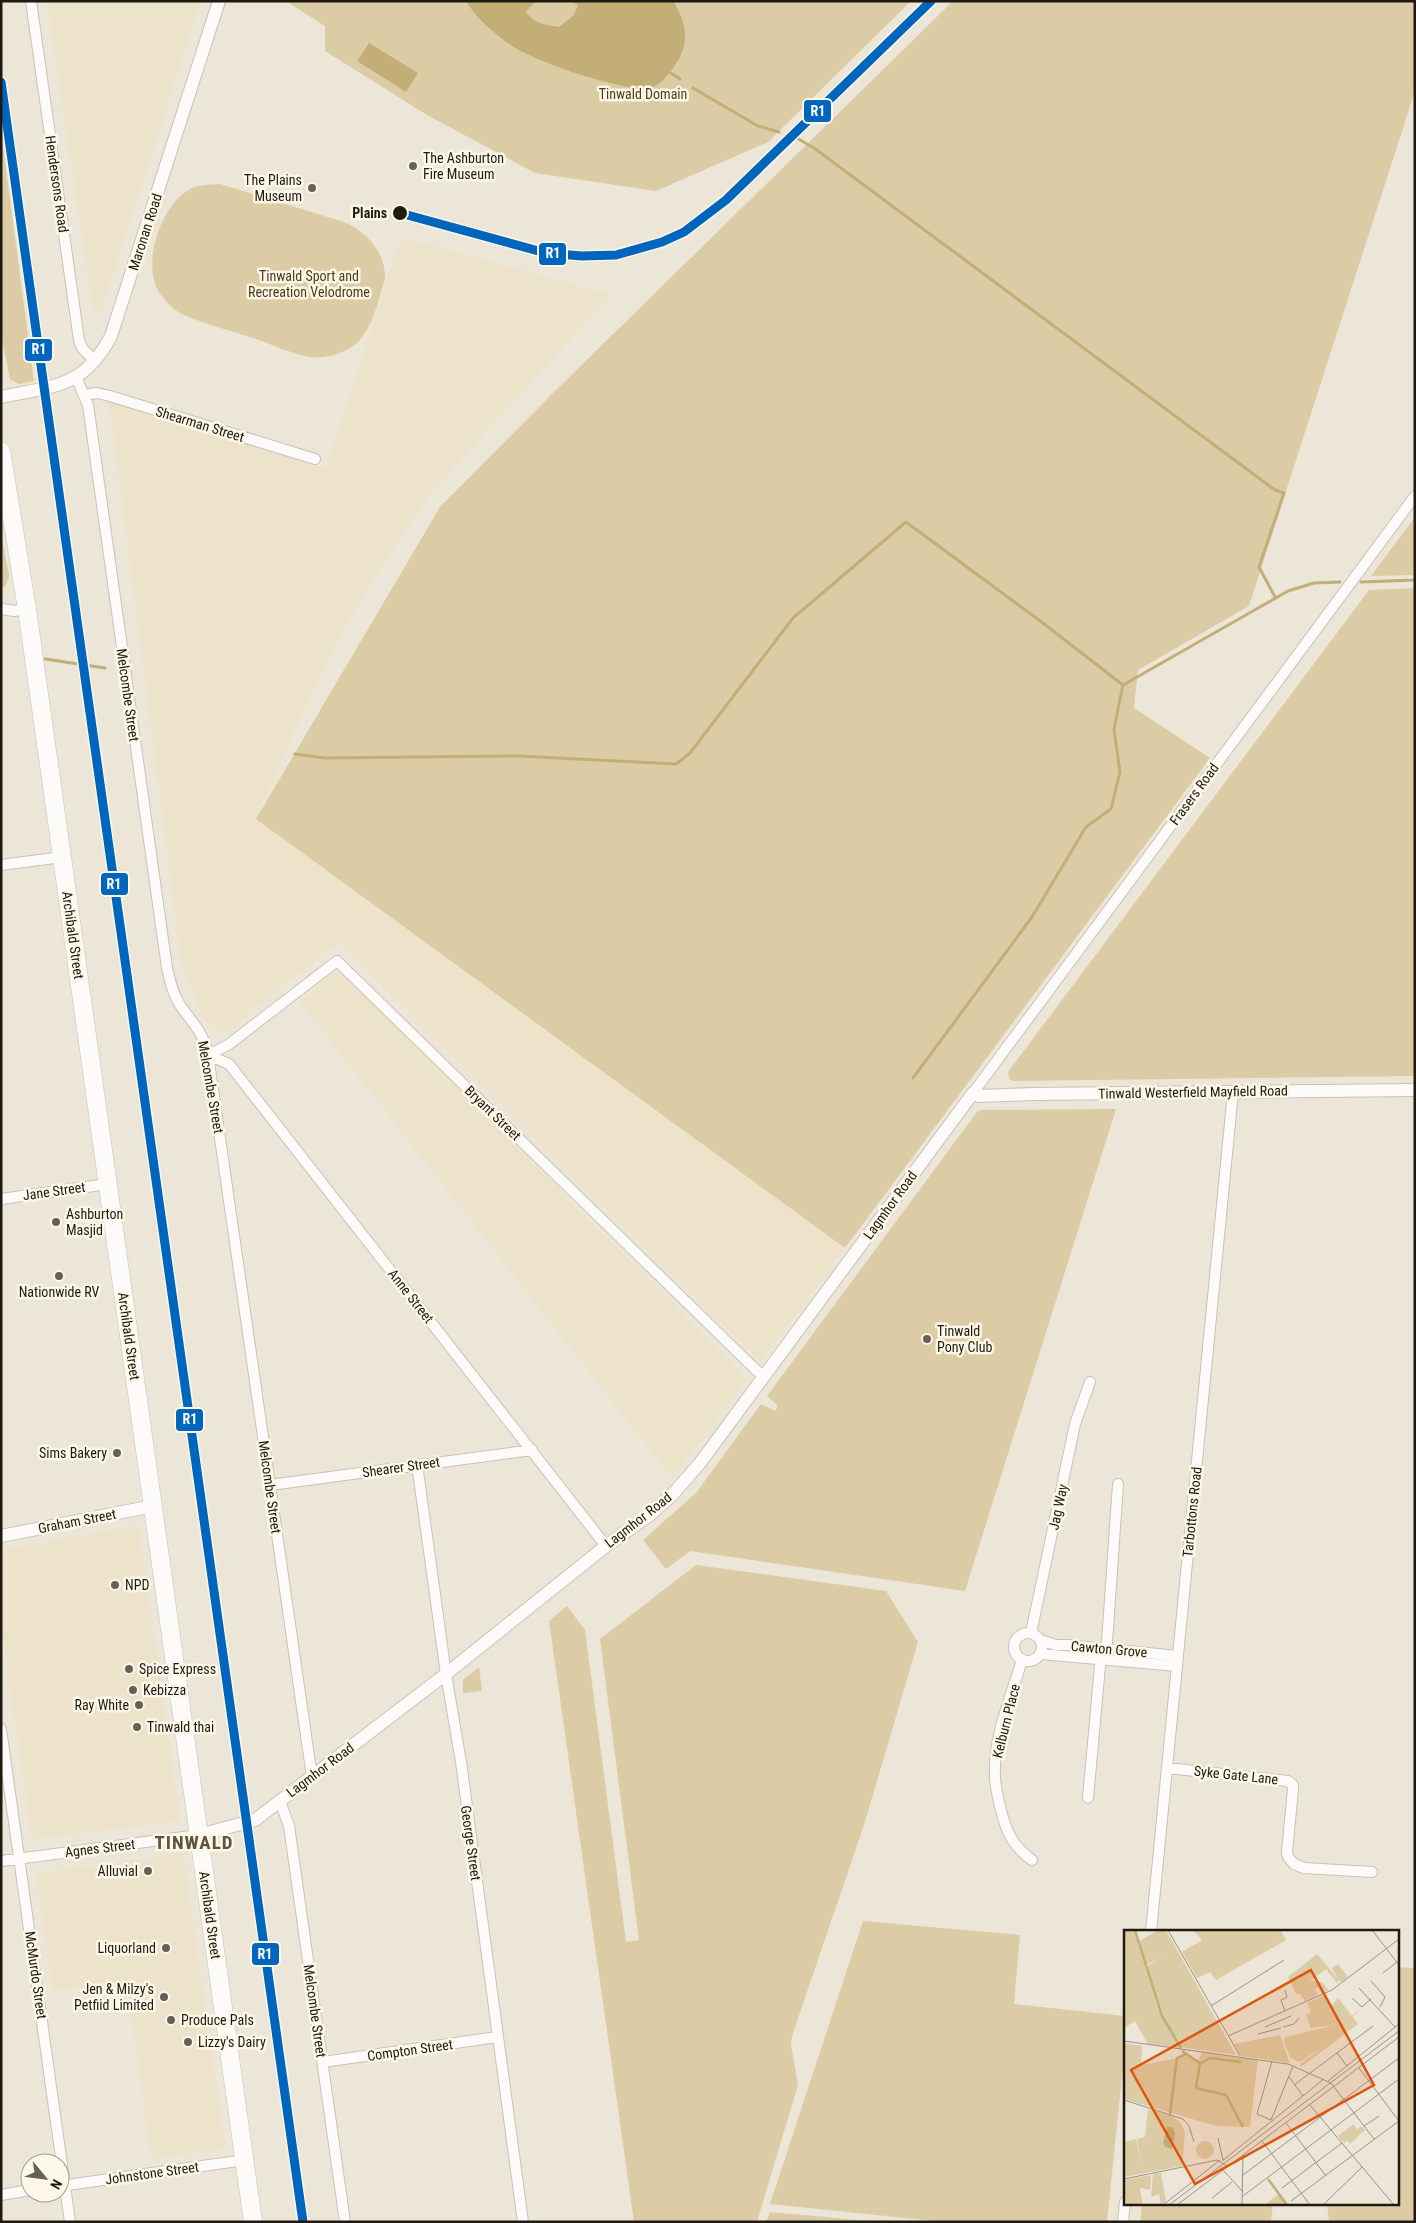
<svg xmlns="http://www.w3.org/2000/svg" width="1416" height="2223" font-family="'Roboto Condensed',sans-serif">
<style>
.built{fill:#ede2ca}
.green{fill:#dccca5}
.water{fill:#c3ae76}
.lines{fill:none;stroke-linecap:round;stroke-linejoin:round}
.stream{stroke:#c3ae76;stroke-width:3}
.minor-casing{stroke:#c8c3b8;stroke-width:12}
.tertiary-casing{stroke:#c8c3b8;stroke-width:14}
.trunk-casing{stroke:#c8c3b8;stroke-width:19}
.minor{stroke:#fcfbf9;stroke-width:10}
.tertiary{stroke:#fcfbf9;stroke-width:12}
.trunk{stroke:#fcfbf9;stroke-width:18}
.rail-1-casing{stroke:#fdf7e8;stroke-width:12}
.rail-1{stroke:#0065bd;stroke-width:9}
.poi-dot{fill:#666157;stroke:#fdf7e8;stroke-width:2}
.stop-dot{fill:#1e1a11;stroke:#fdf7e8;stroke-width:2}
.labels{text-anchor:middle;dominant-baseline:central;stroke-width:5;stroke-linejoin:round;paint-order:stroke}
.park-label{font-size:14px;fill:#4a3d1c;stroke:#fdf7e8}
.poi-label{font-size:14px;fill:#1e1a11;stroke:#fdf7e8;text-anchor:start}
.street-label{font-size:14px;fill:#1e1a11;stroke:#fdf7e8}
.stop-label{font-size:14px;font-weight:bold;fill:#1e1a11;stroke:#fdf7e8;text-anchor:end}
.district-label{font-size:19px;font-weight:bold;letter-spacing:1px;fill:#5d543e;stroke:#fdf7e8}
.inset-river{fill:none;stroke:#c3ae76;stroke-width:2.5}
.inset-road{fill:none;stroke:#9a9488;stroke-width:1}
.view{fill:#de560c;fill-opacity:0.15;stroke:#de560c;stroke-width:2.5}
.inset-edge{fill:none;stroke:#1e1a11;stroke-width:2.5}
.line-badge{stroke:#fdf7e8;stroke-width:2}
.badge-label{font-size:14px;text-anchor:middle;font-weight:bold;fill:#fff}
</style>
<rect width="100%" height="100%" fill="#ece6d8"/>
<path class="built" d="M47,1h154l-100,311 -8,-2z
M401,237l210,58 -177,194 -44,65 -50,82 -47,98 -37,85 589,429 -85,115 -421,-421 -116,91 -18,-11 -23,-55 -71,-553 -5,-15 220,69z
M340,969l408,410 -76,99 -372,-476 32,-29z
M139,1525l41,296 -148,18 -31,-213v-76z
M183,1853l42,290 -5,6 -69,10 -24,-179 -74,10 -17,-116z"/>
<path class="green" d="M286,1h625l-143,141 -112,49 -121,-18 -108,-58 -102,-64v-25z
M953,1h462v90l-166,515 -111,64 -4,38 76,50 -365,490 -589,-429 184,-312 112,-113z
M1,131l33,250 -15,3 -9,-5 -9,-44z
M220,184l124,38c23,10 42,31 41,57 -8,23 -12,55 -35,69 -11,7 -27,11 -40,9 -18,-3 -37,-12 -54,-18 -24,-8 -49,-14 -72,-24 -10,-4 -19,-14 -25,-23 -18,-29 2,-87 31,-103 9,-5 20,-4 30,-5z
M1415,517v58l-44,1z
M1,534l8,42 -3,9 -5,5z
M1415,588v488l-403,5 -3,-3 -1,-6 361,-482z
M1116,1109l-151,482 -275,-40 -24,18 -23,-29 53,-47 65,-89 14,7 3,-5 -11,-10 210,-284 4,-2z
M696,1565l190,26 32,51 -54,183 -72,211 -1,9 7,40 -41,137h-123l-85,-601 18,-15 18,24 41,312 13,-2 -39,-301z
M479,1667l3,24 -19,2v-13z
M863,1921l157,14 -6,69 111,12v31l-18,175h-163l-174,-18z
M1397,1967l18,1v254h-86l-2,-18h70z
M1142,2204h131l-2,18h-131z
M770,2212l110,10h-114z"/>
<path class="water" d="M466,1h70l-10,10c6,12 20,14 33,16l14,-11 5,-10 -6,-5h101c12,19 17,37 6,58 -6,9 -12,20 -22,26 -4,3 -13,5 -18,4 -34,-5 -102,-26 -130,-45 -16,-12 -33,-26 -43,-43z
M369,43l49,30 -12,19 -49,-31z"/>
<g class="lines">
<path class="stream" d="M671,73l9,6
M693,88l65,38 21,6
M795,137l19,11 461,342 9,3 -25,74 16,30
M1361,582l54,-2
M45,659l60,9
M295,754l30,4 193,-2 158,8 14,-11 103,-135 113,-96 133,98 84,65 165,-94 26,-8 26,-1
M913,1078l119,-161 54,-90 25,-18 9,-37 -6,-43 9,-44"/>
<defs>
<path id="minor" d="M31,1l48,339 3,8 13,13
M76,377l12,28 79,563c3,13 6,26 13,37 13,19 23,26 28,50l104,722
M84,395l13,-2 13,3 205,63
M1,609l13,2 13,-2
M1,865l61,-8
M208,1055l20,-10 109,-84 419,409 8,6
M208,1055l21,9 377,482
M973,1093l442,-597
M1,1199l107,-15
M417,1464l29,210 15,88 62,460
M270,1485l262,-35
M1014 1647a14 14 0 1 1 28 0a14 14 0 1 1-28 0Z
M1031,1633l44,-209 15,-42
M1040,1640l16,5h12l110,11
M1041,1654l136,12
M1022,1660c-11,37 -29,77 -27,116 0,12 4,26 7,38 5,20 13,34 30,46
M1,1729l69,493
M1167,1768l121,13 5,4v4l-6,63 1,5 6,7 10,4 68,4
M1088,1798l12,-132 7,-24 11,-158
M280,1801l9,25 56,396
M1,1861l198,-26
M1151,1932l82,-840
M323,2062l174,-25
M60,2186l185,-26
M1,2195l29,-5
M1123,2222l2,-20"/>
<path id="tertiary" d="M1,397c52,-11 83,-9 110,-61l108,-335
M1,1536l152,-30
M199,1835l56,-15 191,-146 160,-128 45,-32 21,-19 28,-32 273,-370 6,3 54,-2 382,-4"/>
<path id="trunk" d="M1,451l26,158 35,248 191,1365"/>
</defs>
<use href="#minor" class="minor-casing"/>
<use href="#tertiary" class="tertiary-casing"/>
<use href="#trunk" class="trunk-casing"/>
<use href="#minor" class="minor"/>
<use href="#tertiary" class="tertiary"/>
<use href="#trunk" class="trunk"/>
<defs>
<path id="rail-1" d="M1,82l302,2140
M400,213l146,40 36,3 34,-1 46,-13 22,-10 42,-32 205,-199"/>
</defs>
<use href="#rail-1" class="rail-1-casing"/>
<use href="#rail-1" class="rail-1"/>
</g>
<g class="poi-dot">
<circle cx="413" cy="166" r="5"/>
<circle cx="312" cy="188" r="5"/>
<circle cx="56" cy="1222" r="5"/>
<circle cx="59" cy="1276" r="5"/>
<circle cx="927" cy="1339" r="5"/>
<circle cx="117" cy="1453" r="5"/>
<circle cx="115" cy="1585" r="5"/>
<circle cx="129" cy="1669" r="5"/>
<circle cx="133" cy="1690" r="5"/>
<circle cx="139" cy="1705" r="5"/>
<circle cx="137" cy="1727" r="5"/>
<circle cx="148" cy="1871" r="5"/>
<circle cx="166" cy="1948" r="5"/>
<circle cx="164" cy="1997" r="5"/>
<circle cx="171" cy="2020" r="5"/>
<circle cx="188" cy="2042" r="5"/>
</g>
<circle class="stop-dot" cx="400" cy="213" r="8"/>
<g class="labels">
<g class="park-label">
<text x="643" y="94">Tinwald Domain</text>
<text x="309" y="276">Tinwald Sport and<tspan x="309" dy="16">Recreation Velodrome</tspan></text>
</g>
<g class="poi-label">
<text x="423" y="158">The Ashburton<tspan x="423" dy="16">Fire Museum</tspan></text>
<text x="302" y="180" text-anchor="end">The Plains<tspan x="302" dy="16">Museum</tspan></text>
<text x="66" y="1214">Ashburton<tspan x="66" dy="16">Masjid</tspan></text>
<text x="59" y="1292" text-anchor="middle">Nationwide RV</text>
<text x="937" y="1331">Tinwald<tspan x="937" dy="16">Pony Club</tspan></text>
<text x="107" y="1453" text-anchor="end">Sims Bakery</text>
<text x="125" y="1585">NPD</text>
<text x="139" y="1669">Spice Express</text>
<text x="143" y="1690">Kebizza</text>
<text x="129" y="1705" text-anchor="end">Ray White</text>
<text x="147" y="1727">Tinwald thai</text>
<text x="138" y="1871" text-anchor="end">Alluvial</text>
<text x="156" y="1948" text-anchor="end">Liquorland</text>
<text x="154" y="1989" text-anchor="end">Jen &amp; Milzy's<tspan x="154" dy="16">Petfiid Limited</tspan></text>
<text x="181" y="2020">Produce Pals</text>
<text x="198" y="2042">Lizzy's Dairy</text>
</g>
<g class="street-label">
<text transform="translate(57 184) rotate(82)">Hendersons Road</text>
<text transform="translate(145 232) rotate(-72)">Maronan Road</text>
<text transform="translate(200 424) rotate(17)">Shearman Street</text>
<text transform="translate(128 695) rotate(82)">Melcombe Street</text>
<text transform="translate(1194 794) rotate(-54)">Frasers Road</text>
<text transform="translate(73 935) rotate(82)">Archibald Street</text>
<text transform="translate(211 1087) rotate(80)">Melcombe Street</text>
<text transform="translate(1193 1092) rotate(-1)">Tinwald Westerfield Mayfield Road</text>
<text transform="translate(493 1113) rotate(44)">Bryant Street</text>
<text transform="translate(54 1191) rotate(-8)">Jane Street</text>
<text transform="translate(890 1205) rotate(-54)">Lagmhor Road</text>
<text transform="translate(411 1296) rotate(52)">Anne Street</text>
<text transform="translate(129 1336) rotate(82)">Archibald Street</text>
<text transform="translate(401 1467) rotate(-8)">Shearer Street</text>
<text transform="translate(270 1487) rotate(82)">Melcombe Street</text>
<text transform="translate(1058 1507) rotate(-78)">Jag Way</text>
<text transform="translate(1192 1512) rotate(-84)">Tarbottons Road</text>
<text transform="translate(638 1520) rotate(-38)">Lagmhor Road</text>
<text transform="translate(77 1521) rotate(-11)">Graham Street</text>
<text transform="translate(1109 1649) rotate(5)">Cawton Grove</text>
<text transform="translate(1006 1721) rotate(-76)">Kelburn Place</text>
<text transform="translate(320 1770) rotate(-37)">Lagmhor Road</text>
<text transform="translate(1236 1775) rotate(6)">Syke Gate Lane</text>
<text transform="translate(471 1843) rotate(82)">George Street</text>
<text transform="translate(100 1848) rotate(-7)">Agnes Street</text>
<text transform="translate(210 1915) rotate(82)">Archibald Street</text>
<text transform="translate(36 1975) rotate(82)">McMurdo Street</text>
<text transform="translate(315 2011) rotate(82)">Melcombe Street</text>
<text transform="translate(410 2050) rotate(-8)">Compton Street</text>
<text transform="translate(152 2173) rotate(-8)">Johnstone Street</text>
</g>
<g class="stop-label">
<text x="387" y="213">Plains</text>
</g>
<g class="district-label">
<text x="194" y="1842">TINWALD</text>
</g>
</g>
<g transform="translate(1124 1930)">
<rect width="275" height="275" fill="#ece6d8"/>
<path d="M0,0h11l23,79 22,39 -32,-4 -13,-23 -11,7zM34,0h8l70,125 -55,-8 -19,-31 -16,-49 17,-11 -18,10 -7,-24zM69,0h88l5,10 -70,40 -6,-8 -13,6 -15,-26 20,-12zM193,24l20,24 -5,-10 6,-4 10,13 -7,5 -3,-3v5l-12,-15 -16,12 12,1 7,8 -8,3 -3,-5 -3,1 3,6 -13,6 -5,-7h-4l-8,-17zM202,65l5,11 7,-8 14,18 9,-8 -8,9 5,7 -57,43 -1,-3 24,-18 -24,16 -10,-4 -6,-17 2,-4 49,-12 -24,3 -5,-13 5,-3 -4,-9zM156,105l10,28 -49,-7 -7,-12zM0,113l18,3 -1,19 -9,2 56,-11 10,6 4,-10 56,8 -8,67 -34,-1 -92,-27zM24,179l24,7 9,7 4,10 -3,33 -58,11v-35l12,-3 6,28 -5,-28 8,-2zM229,194l4,5 5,-3 3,4 -15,14 -3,-4 -3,3 -6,-7zM72 220a9 9 0 1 1 18 0a9 9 0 1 1-18 0ZM37,243l5,28 -5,4 -2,-11 -8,3 2,-23zM27,245l-1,15 -10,-2 3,17h-17l-2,-25zM155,264l8,11h-23z" fill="#dccca5"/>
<path d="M43,197h5l3,6 -3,16 -7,-2 -2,-4z" fill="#c3ae76"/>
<path class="inset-river" d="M11,0l27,86 19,32M58,121l18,12 -4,25 30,7 17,32M77,133l9,-5 31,4M46,184l7,-56 9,-4M144,249l19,26"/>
<path class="inset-road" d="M44,0l72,126M248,0l27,35M259,43l14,-11M247,51l14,16 -5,10M235,58l36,39M161,60l2,7 -6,3 4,11M228,68l10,9 9,-8M87,76l73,-46M141,97l26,-11M159,97l11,-3 5,-6M134,104l23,-6M104,106l104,-46 67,-51M0,111l164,23 43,19 43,56M213,123l10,13M148,131l-15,53 14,6 22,-54M235,138l40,53M165,147l14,19M204,151l71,-57M170,155l79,-59M0,170l59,19 6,7 5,16M186,175l84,100M162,193l40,53M240,196l15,-10M94,208l5,22M138,211l48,64M98,231l102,-82M99,240l20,22M119,245l156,-117M0,249l93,-19 10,6M158,258l60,-45M119,266l156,-117M88,268l20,-16M167,271l108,-80M39,275l57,-45M45,275l230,-174M53,275l222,-168M118,275l1,-50M199,275l39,-38"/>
<path class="view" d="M187,40l63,115 -179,99 -64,-114z"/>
<rect width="275" height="275" class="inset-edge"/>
</g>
<g class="line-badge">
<rect x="803" y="99" width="29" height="24" rx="5" fill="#0065bd"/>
<rect x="538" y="242" width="29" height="24" rx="5" fill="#0065bd"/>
<rect x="24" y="338" width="29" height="24" rx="5" fill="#0065bd"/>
<rect x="100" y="872" width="29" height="24" rx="5" fill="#0065bd"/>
<rect x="175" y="1408" width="29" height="24" rx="5" fill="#0065bd"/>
<rect x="251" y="1942" width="29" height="24" rx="5" fill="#0065bd"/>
</g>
<g class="badge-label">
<text x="818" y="116">R1</text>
<text x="553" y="258">R1</text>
<text x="39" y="354">R1</text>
<text x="114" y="889">R1</text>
<text x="190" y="1424">R1</text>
<text x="265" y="1959">R1</text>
</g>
<rect width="1416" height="2223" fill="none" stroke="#1e1a11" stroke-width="5"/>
<g transform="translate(45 2178) rotate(119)"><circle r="24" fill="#fdf7e8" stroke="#a49f92"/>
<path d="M0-4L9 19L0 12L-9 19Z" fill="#666157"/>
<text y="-8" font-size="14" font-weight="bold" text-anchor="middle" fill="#1e1a11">N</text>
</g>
</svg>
